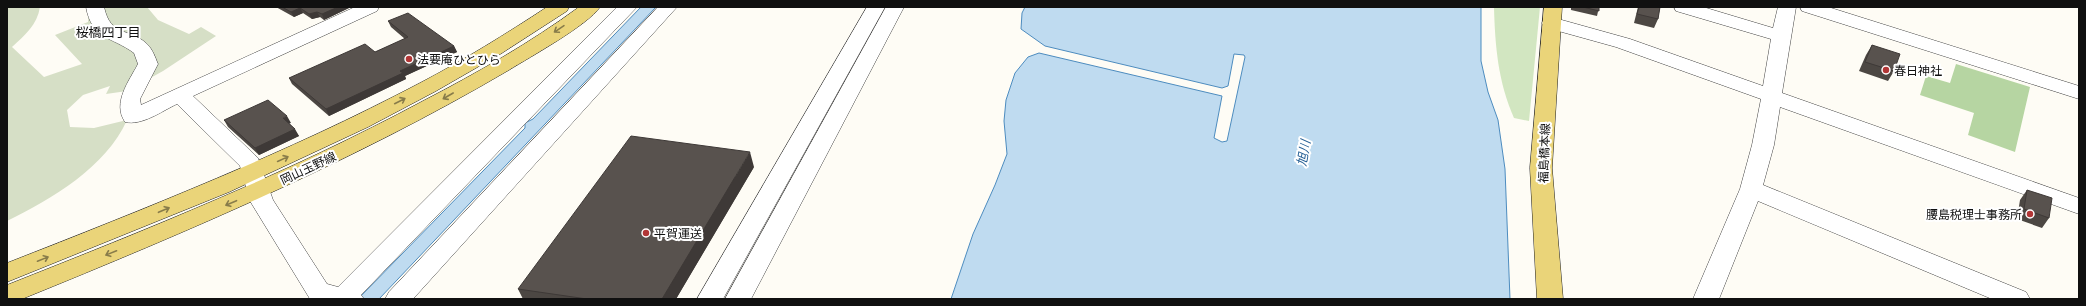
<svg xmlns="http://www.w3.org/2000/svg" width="2086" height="306" font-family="'Noto Serif','Noto Sans JP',serif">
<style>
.green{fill:#d2e6c1}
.forest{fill:#b6d5a2}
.cemetery{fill:#d6dfc6}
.water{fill:#bfdbf0;stroke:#4d8cbf}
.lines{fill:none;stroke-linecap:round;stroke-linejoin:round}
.minor-casing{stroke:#434343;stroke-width:1}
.major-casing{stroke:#212121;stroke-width:1}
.minor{fill:#fff;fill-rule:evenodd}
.major{fill:#ead479;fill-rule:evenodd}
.wall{fill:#4c4743}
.shaded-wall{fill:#3e3937}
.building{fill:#58524e;stroke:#3e3937}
.oneway{stroke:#887c4a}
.poi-dot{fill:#b23636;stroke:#fff;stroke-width:1.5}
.labels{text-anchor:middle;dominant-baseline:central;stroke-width:4;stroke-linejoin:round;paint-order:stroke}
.poi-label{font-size:12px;fill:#101010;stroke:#fff;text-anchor:start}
.street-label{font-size:12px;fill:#101010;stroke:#fff}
.neighbourhood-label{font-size:13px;fill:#101010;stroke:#fff}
.water-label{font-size:13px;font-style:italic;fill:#266096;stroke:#fff}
</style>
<rect width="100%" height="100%" fill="#fefcf5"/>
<path class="green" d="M1494,7h46l-11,114 -15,-3c-16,-36 -19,-72 -20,-111z"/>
<path class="forest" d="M1956,64l74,23 -15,65 -47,-17 6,-22 -54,-18 6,-19 24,7z"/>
<path class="cemetery" d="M7,7h33c-3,18 -15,28 -28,40l32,30 38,-13 -27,-29 33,-13 1,-15h58l11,13 31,14 12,-7 15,9 -53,35 -36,20 -21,3 4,-8 -27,9 -16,15 3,17 24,1 33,-8c-21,47 -75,79 -120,101z"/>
<path class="water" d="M641,7h15l-277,292h-21l167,-171v-5l8,-4z
M1025,7h456v54l7,31 10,28 7,49 5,130h-559l22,-65 22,-49 12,-31 -3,-33 2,-21 9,-27 13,-16 11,-4 183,43 -8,42 8,4 5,-1 18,-84 -1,-2 -10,-1 -6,32 -6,2 -177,-42 -24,-17 1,-16z"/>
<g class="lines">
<defs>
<path id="minor" d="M86,7h18c7,31 25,20 43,37 6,6 8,13 11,20l-18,35 1,6 214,-98h24l-2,4 -184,85 65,62 15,42 54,84 11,3 279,-280h20l-276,288 3,4h-54l-60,-98 -10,-35 -63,-62c-15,7 -35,22 -52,18 -13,-19 4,-41 13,-58l-4,-11c-23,-17 -42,-13 -48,-46z
M658,7h19l-264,292h-28l4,-7z
M867,7h18l-162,292h-26z
M886,7h18l-153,292h-26z
M1674,7h29l70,21 5,-21h18l-14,86 297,105v16l-299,-107 -6,38 -11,40 263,107 4,7h-38l-234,-98 -39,98h-26l47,-110 12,-44 9,-46 -145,-52 -72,-20 -2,-4 2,-4 7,-2 79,22 133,47 8,-47 -95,-28z
M1800,7h28l251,79v13l-277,-88z"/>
<path id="major" d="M547,7h22l-2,4 -65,42 -66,38 -68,36 -139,65 -222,90v-19c140,-55 280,-110 413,-180 44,-23 86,-49 127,-76z
M579,7h21c-12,18 -70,50 -91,63 -155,91 -320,161 -487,229h-15v-14c141,-56 282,-112 416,-184 54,-28 107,-58 156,-94z
M1544,7h18l-10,161 11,131h-26l-7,-131z"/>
</defs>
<use href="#minor" class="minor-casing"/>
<use href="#major" class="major-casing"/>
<use href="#minor" class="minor"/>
<use href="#major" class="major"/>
</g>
<path class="wall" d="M276,7h75l-27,13 -4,-3 -8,2 -9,-6 -9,4z
M1571,7h28l-2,9 -26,-6z
M1638,7h22l-2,12 -4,9 -20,-5z
M388,21l66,25 3,6 -52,24 1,3 -77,37 -37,-32 -3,-6 86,-26 30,-13 -14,-12z
M1872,45l22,26 -6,10 -29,-10 7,-16z
M224,120l67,3h-2l10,13 -40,19 -31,-28z
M754,167l-78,132h-153l-5,-10z
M2027,190l22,28 -7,10 -25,-9 3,-19z"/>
<path class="shaded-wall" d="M338,7h13l-27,13 -2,-6z
M300,8l3,5 -9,4 -3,-5z
M317,12l3,5 -8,2 -3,-5z
M454,46l3,6 -52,24 1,3 -77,37 -3,-7 74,-38z
M287,116l4,7 -4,1 -4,-6z
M295,129l4,7 -40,19 -4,-7z
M750,152l4,15 -78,132h-14z"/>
<path class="building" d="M282,7h56l-16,7 -5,-2 -8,2 -9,-6 -9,4z
M1583,7h16v4z
M1639,7h21l-2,12 -21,-5z
M408,13l46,33 -54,25 3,2 -77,36 -37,-31 76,-34 10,8 33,-15 -20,-16z
M1872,45l28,9 -6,17 -29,-9z
M268,100l19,16 -4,2 12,11 -40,19 -31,-28z
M631,136l119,16 -88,147h-75l-69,-10z
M2027,190l25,8 -3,20 -25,-9z"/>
<defs><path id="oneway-shaft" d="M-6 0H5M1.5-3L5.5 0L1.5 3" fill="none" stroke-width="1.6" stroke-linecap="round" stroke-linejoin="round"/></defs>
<g class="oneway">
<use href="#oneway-shaft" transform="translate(559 29) rotate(146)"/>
<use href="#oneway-shaft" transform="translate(448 96) rotate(150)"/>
<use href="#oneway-shaft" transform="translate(400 101) rotate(-27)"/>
<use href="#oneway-shaft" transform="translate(283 159) rotate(-25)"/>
<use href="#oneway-shaft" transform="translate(231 203) rotate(157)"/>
<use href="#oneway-shaft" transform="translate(164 210) rotate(-23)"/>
<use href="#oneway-shaft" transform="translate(111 253) rotate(158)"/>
<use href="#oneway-shaft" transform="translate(43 259) rotate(-22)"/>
</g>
<g class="poi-dot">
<circle cx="409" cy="59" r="4"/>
<circle cx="1886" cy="70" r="4"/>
<circle cx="2030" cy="214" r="4"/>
<circle cx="646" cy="233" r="4"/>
</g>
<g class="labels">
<g class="poi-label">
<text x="417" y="59">法要庵ひとひら</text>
<text x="1894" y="70">春日神社</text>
<text x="2022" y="214" text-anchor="end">腰島税理士事務所</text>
<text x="654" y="233">平賀運送</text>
</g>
<g class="street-label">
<text transform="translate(1544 153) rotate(-88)">福島橋本線</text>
<text transform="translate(308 168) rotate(-25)">岡山玉野線</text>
</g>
<g class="neighbourhood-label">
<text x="108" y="32">桜橋四丁目</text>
</g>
<g class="water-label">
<text transform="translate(1303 153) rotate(-80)">旭川</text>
</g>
</g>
<rect width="2086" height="306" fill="none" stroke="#101010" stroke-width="16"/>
</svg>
